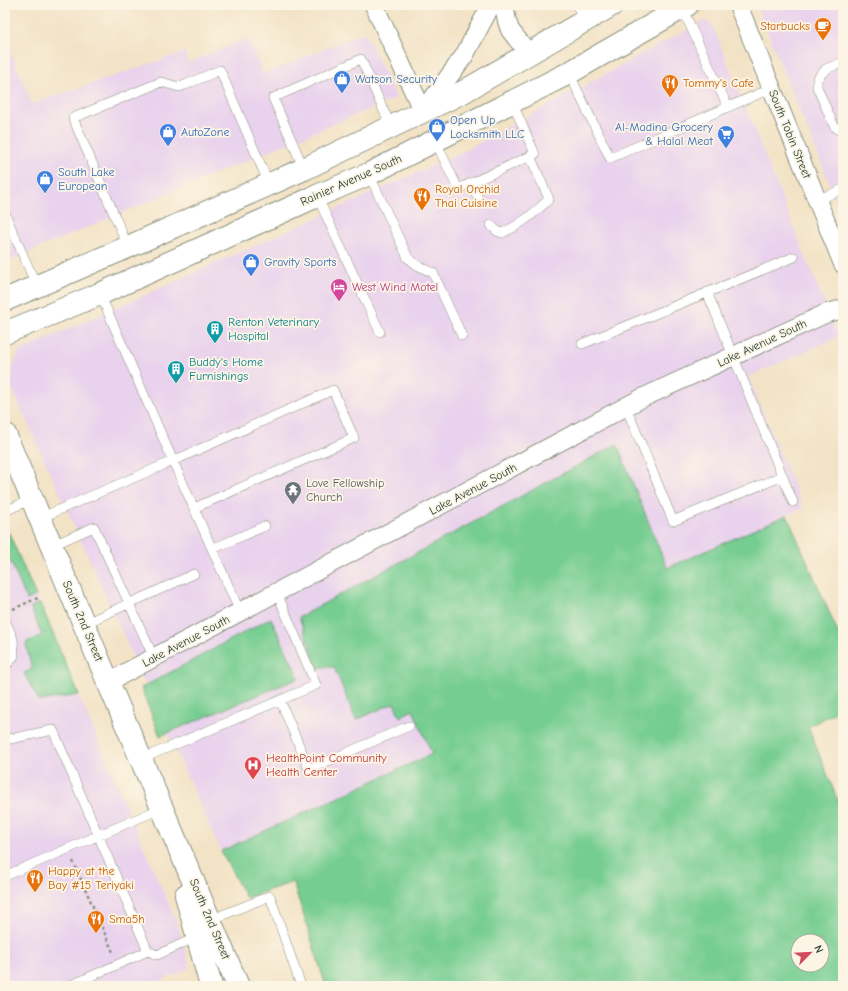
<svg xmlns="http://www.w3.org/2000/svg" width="848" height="991" font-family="'Comic Neue',sans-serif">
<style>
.built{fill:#e9d2ed}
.green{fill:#76cd92;stroke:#4a8563;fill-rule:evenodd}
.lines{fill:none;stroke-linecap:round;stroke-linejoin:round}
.service-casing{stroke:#89907d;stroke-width:10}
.minor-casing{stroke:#89907d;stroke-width:20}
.secondary-casing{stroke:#89907d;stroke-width:24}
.primary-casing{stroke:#89907d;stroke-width:24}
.path{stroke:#89907d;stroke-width:2.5;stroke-dasharray:3 3;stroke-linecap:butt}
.service{stroke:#fff;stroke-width:9}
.minor{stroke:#fff;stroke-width:18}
.secondary{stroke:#fff;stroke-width:22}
.primary{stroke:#fff;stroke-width:22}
.labels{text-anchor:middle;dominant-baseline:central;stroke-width:3.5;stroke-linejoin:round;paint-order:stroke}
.food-label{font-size:12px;fill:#c56008;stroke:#fcf5e5;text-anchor:start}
.shop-label{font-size:12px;fill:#366cbe;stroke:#fcf5e5;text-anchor:start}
.street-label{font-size:12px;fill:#1f3d34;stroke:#fcf5e5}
.hotel-label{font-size:12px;fill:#b23c85;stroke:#fcf5e5;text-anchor:start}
.culture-label{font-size:12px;fill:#0d838f;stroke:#fcf5e5;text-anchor:start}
.worship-label{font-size:12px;fill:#5b616d;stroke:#fcf5e5;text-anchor:start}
.health-label{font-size:12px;fill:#be3a42;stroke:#fcf5e5;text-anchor:start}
</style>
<rect width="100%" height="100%" fill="#fcf5e5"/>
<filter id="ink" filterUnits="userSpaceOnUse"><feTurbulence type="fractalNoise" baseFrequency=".025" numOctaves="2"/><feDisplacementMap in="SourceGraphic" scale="8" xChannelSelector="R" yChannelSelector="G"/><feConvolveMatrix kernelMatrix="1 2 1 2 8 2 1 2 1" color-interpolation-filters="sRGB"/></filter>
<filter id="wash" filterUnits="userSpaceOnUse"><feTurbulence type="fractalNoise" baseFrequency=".012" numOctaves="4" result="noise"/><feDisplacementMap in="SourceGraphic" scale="16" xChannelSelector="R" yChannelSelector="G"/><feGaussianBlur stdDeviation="0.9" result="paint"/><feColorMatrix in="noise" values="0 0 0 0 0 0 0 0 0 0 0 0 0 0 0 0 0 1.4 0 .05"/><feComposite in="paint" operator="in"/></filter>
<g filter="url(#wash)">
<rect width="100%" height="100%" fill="#f3e3c6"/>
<path class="built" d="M756,5h87v211l-78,-190z
M703,21l9,3 126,313 -90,40 55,131 -136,60 -50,-123 -52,28 -133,281 -211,97 -211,-467 4,-20 6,-13 437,-196z
M365,32l31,66 -391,164v-211l4,-2 23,55 153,-52 3,11 59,-24 17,35z
M5,525l173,401 12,42 -41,18h-144z"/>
<path class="green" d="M617,444l50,124 120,-53 56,129v64l-35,19 35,86v173h-517l-33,-104 -47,16 -25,-47 211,-97 -19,-44 -13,7 -6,-14 -38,17 -22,-53h-12l-4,2 -19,-52zM798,941h24v24h-24z
M9,533l27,63 -9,4 -22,-51v-14z
M40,603l39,92 -40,6 -15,-28 8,-4 -6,-24 1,-3 15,-7 -11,-26v-2z
M271,618l28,60 -139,58 -19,-48z"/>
</g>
<g filter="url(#ink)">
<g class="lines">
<defs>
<path id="service" d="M577,5l6,16
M682,8l46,99
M843,62l-17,7 -9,10v8l17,39 9,7
M569,73l41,85 162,-70
M435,140l23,49 77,-35 -23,-52
M304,169l-31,-71 88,-39 30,68
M369,174l39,84 9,7 16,8 29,63
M470,183l8,15
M317,196l63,136
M817,200l26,-11
M5,214l32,73
M491,225l6,6 5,2c19,-8 33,-20 47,-34l-19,-43
M128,247l-55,-129 88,-36 18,5 6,-2 35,-15 49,114
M707,292l86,210
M582,344l212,-87
M626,407l47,114 110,-45
M194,508l160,-70 -21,-48 -160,71 67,151
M5,511l27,-12
M40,518l133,-57 -73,-167
M51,546l43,-19 60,131
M212,549l53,-23
M5,620l8,19 1,17 -9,11
M84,624l110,-50
M280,700l29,69 100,-43
M5,740l48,-10 95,221
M141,759l175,-74 -39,-92
M5,876l157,-68
M210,920l60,-24 31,90
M69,986l79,-35 9,4 40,-18"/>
<path id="minor" d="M374,5l49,107 41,-56 27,-51
M504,5l3,16 3,9 19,24
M738,5l105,259
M108,682l534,-284 185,-85 16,-4"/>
<path id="secondary" d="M5,434l103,248 130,304
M186,895l25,91"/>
<path id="primary" d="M5,300l123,-53 176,-78 87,-42 72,-35 149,-87
M5,333l95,-39 217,-98 52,-22 200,-101 118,-68"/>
</defs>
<use href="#service" class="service-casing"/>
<use href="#minor" class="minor-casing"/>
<use href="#secondary" class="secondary-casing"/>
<use href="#primary" class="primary-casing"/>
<path class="path" d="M839,19l4,-2
M13,609l27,-12
M73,861l40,91"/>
<use href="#service" class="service"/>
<use href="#minor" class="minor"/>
<use href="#secondary" class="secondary"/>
<use href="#primary" class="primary"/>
</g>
</g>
<defs>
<symbol id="cafe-pin" viewBox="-11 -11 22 30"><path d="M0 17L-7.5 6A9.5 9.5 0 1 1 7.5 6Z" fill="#e8710a" stroke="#fcf5e5"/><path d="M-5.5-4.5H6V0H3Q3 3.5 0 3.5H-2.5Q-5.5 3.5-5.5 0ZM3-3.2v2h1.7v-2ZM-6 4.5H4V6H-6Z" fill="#fff"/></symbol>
<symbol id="shop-pin" viewBox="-11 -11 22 30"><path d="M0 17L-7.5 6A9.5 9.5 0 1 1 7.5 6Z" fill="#3f7fe0" stroke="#fcf5e5"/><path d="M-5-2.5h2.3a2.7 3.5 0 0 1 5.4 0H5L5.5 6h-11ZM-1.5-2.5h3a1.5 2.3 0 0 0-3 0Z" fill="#fff"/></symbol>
<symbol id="restaurant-pin" viewBox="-11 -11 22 30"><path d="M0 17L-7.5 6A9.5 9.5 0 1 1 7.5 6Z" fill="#e8710a" stroke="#fcf5e5"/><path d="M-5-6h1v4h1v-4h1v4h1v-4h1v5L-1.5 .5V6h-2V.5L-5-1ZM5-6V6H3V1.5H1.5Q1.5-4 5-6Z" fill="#fff"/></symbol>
<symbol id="supermarket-pin" viewBox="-11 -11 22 30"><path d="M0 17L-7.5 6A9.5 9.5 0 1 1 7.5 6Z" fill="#3f7fe0" stroke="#fcf5e5"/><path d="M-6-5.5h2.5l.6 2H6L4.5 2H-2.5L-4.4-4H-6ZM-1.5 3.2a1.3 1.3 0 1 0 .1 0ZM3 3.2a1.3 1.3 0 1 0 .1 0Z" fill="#fff"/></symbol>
<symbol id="hotel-pin" viewBox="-11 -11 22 30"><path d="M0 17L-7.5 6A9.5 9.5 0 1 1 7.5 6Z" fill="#d1479c" stroke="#fcf5e5"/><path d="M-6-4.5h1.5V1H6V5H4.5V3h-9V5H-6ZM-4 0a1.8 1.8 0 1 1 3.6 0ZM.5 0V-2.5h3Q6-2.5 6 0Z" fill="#fff"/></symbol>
<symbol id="building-pin" viewBox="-11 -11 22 30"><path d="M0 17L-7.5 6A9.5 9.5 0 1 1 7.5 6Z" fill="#0f9aa8" stroke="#fcf5e5"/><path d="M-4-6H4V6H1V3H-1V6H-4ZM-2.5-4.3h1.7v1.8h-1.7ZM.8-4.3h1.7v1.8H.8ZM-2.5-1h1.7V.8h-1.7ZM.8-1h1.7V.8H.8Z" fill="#fff"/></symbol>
<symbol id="temple-pin" viewBox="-11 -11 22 30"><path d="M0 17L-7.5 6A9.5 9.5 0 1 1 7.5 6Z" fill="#6b7280" stroke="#fcf5e5"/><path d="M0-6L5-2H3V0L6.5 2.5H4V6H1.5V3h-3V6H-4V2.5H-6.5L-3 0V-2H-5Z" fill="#fff"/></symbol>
<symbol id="hospital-pin" viewBox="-11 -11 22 30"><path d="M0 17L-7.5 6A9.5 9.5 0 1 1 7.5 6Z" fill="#e0444e" stroke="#fcf5e5"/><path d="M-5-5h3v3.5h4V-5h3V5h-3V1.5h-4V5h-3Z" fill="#fff"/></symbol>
</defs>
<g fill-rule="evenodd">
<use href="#cafe-pin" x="813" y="16" width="20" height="27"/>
<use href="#shop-pin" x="332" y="69" width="20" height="27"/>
<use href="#restaurant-pin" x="660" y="73" width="20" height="27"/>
<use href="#shop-pin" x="427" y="117" width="20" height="27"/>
<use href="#shop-pin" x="158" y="122" width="20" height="27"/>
<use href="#supermarket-pin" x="716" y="124" width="20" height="27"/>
<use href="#shop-pin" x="35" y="169" width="20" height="27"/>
<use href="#restaurant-pin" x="412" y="186" width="20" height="27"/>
<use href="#shop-pin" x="241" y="252" width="20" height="27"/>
<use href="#hotel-pin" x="329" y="277" width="20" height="27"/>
<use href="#building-pin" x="205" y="319" width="20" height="27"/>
<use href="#building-pin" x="166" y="359" width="20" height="27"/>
<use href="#temple-pin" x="283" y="480" width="20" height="27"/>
<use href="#hospital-pin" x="243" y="755" width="20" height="27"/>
<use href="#restaurant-pin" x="25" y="868" width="20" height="27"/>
<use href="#restaurant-pin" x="86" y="909" width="20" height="27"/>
</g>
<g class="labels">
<g class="food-label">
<text x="810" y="26" text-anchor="end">Starbucks</text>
<text x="683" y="83">Tommy's Cafe</text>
<text x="435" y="189">Royal Orchid<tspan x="435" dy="14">Thai Cuisine</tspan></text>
<text x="48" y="871">Happy at the<tspan x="48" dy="14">Bay #15 Teriyaki</tspan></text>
<text x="109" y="919">Sma5h</text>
</g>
<g class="shop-label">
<text x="355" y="79">Watson Security</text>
<text x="450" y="120">Open Up<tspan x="450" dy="14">Locksmith LLC</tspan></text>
<text x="713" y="127" text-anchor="end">Al-Madina Grocery<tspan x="713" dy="14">&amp; Halal Meat</tspan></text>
<text x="181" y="132">AutoZone</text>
<text x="58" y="172">South Lake<tspan x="58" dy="14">European</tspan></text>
<text x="264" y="262">Gravity Sports</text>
</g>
<g class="street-label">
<text transform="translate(790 134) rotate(68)">South Tobin Street</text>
<text transform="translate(351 180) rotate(-24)">Rainier Avenue South</text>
<text transform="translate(762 343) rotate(-25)">Lake Avenue South</text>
<text transform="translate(473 489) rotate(-28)">Lake Avenue South</text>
<text transform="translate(83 621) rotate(67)">South 2nd Street</text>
<text transform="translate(186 641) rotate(-28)">Lake Avenue South</text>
<text transform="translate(210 919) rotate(67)">South 2nd Street</text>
</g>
<g class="hotel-label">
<text x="352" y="287">West Wind Motel</text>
</g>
<g class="culture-label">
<text x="228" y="322">Renton Veterinary<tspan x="228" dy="14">Hospital</tspan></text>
<text x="189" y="362">Buddy's Home<tspan x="189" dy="14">Furnishings</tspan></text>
</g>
<g class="worship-label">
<text x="306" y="483">Love Fellowship<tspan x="306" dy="14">Church</tspan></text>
</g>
<g class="health-label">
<text x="266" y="758">HealthPoint Community<tspan x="266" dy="14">Health Center</tspan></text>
</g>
</g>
<rect width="848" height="991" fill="none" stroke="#fcf5e5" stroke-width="20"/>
<g transform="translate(810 953) rotate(66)"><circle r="19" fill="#fcf5e5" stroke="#a4ab9e"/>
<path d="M0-3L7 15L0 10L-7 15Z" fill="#d1495b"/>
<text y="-6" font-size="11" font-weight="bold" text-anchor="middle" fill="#1f3d34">N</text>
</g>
</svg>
